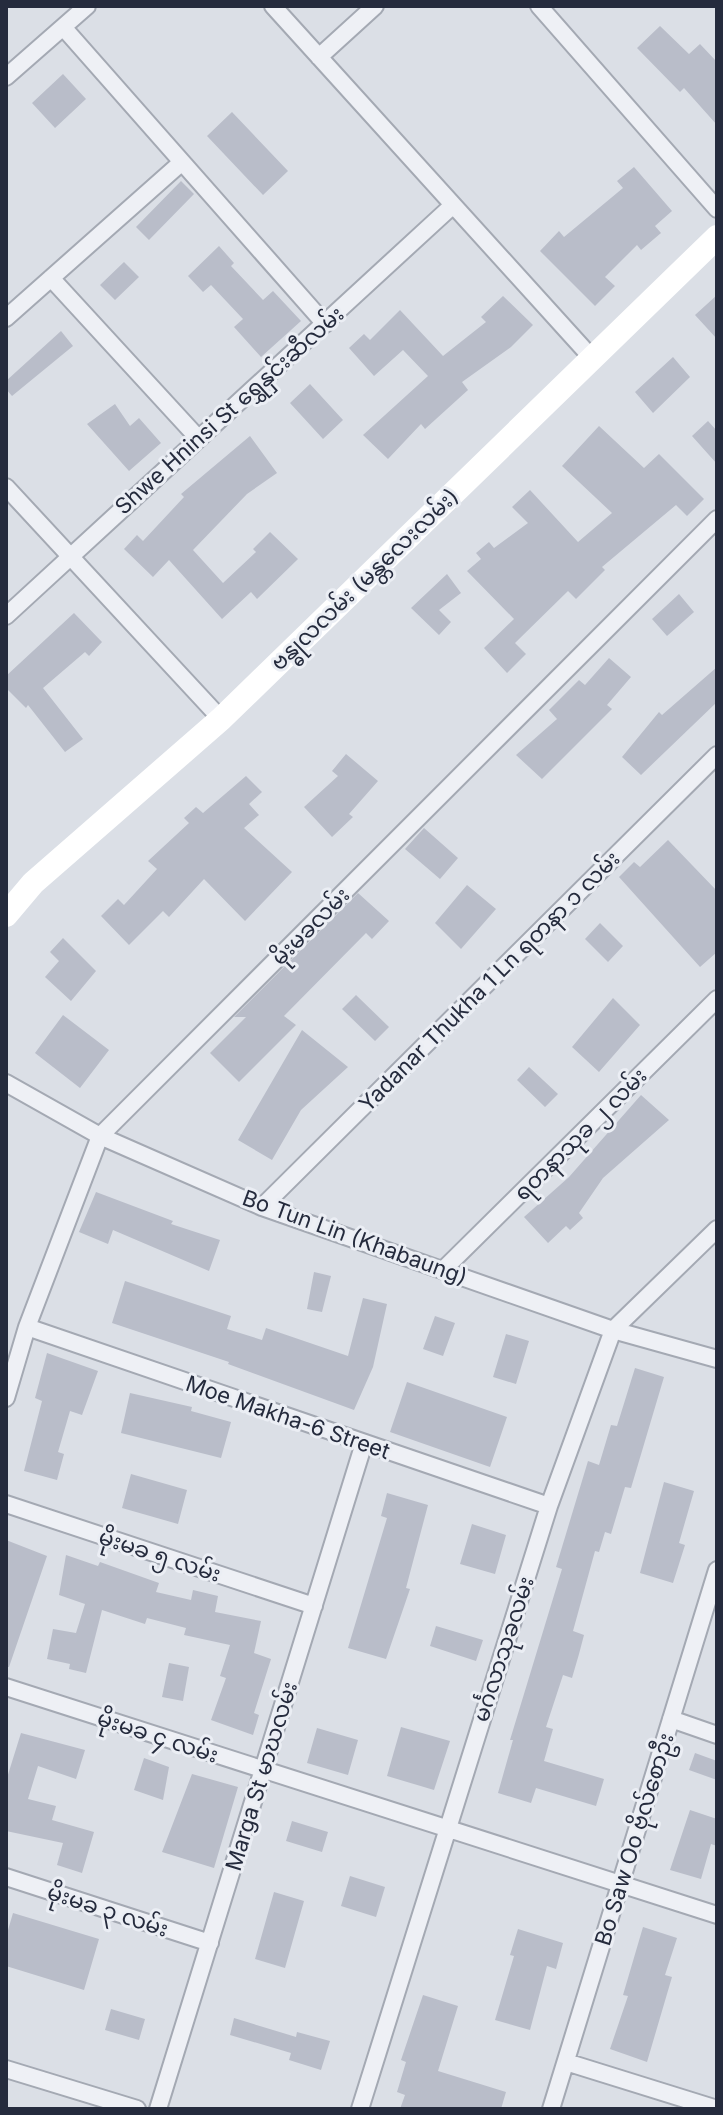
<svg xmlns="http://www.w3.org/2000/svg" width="723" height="2115" font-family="Inter,'Noto Sans Myanmar',sans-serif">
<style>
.building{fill:#b9bdc9}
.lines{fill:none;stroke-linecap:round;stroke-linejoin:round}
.street-casing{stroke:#a4a9b3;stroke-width:20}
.street{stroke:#eef0f5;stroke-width:16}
.secondary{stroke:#fff;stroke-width:24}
.labels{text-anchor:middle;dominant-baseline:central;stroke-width:6;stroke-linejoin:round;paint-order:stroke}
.street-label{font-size:22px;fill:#252b3d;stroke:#ebeef4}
</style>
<rect width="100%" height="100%" fill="#dbdfe6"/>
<path class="building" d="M660,26l29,28 11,-10 17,18v63l-33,-37 -4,4 -43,-44z
M63,74l23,25 -31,29 -23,-25z
M232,112l56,59 -25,24 -56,-59z
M634,167l38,44 -17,15 6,7 -20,17 -4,-5 -32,32 10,9 -20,20 -55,-55 19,-20 5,6 59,-49 -6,-7z
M181,181l13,13 -45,46 -13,-13z
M219,246l15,17 -3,3 32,34 10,-9 28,30 -40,36 -27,-30 9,-8 -32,-34 -8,7 -15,-16z
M124,262l15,15 -24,23 -15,-15z
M717,295v44l-22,-24z
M503,296l30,29 -22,22 -49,35 6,8 -43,39 -4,-5 -33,35 -25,-24 65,-59 -25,-26 -29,26 -25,-28 15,-14 6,6 30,-30 43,46 43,-34 -5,-5z
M61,331l12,15 -61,50 -6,-7v-8z
M673,357l17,20 -37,36 -18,-21z
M310,384l33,36 -20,19 -33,-36z
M115,404l15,22 9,-8 22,25 -32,28 -42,-47z
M708,421l9,10v33l-25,-28z
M599,426l45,42 15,-14 45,45 -17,17 -11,-11 -74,62 3,3 -29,29 -8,-8 -53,52 11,11 -19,19 -23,-25 30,-29 -47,-48 14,-12 -5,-6 13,-11 5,6 34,-25 -16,-16 18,-17 48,52 34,-29 -50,-47z
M250,436l27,37 -30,21 -54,56 30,33 33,-31 -3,-3 17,-17 28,27 -41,40 -6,-7 -29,27 -53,-59 -16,17 -29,-28 13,-14 6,6 41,-44 -3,-3z
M447,574l14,19 -22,17 12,12 -12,13 -28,-27z
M679,594l15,18 -27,24 -15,-17z
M74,613l28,29 -13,14 -4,-4 -42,36 40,51 -18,13 -37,-47 -2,3 -20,-20v-12z
M609,658l22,19 -24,28 5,4 -70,70 -26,-24 41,-36 -8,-9 30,-30 6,5z
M717,667v35l-76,73 -19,-18 37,-45 3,3z
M346,754l32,27 -29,33 4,3 -21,20 -28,-30 34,-31 -6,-5z
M246,776l16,16 -13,12 10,11 -15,13 48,44 -47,49 -41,-42 -35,38 -6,-6 -34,34 -28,-29 17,-17 6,6 33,-36 -9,-8 41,-38 -5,-5 12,-11 7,6z
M424,828l34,30 -18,21 -35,-30z
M668,840l49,51v61l-17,15 -81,-90 15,-15 6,5z
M467,885l29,24 -35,40 -26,-26z
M358,893l31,28 -17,18 -6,-6 -82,83 12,9 -57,57 -29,-29 36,-36h-12z
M600,923l23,23 -15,16 -23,-23z
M63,938l33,33 -25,30 -26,-24 14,-16 -9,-9z
M356,995l33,32 -14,14 -33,-32z
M613,998l27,27 -41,47 -27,-25z
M63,1015l46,35 -29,38 -45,-35z
M302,1030l46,37 -47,43 -29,50 -34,-20z
M529,1067l29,27 -13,13 -28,-27z
M641,1095l28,25 -66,58 -24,35 4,5 -13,12 -4,-4 -18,17 -24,-26 45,-40z
M96,1192l77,29 -2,3 49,16 -11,31 -96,-41 -5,14 -29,-12z
M314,1272l17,4 -9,36 -15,-3z
M125,1281l106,35 -4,13 35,11 4,-12 82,28 15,-58 24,6 -14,63 -19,43 -126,-46 1,-2 -117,-39z
M435,1316l20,7 -12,33 -20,-7z
M506,1334l23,7 -13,43 -23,-7z
M47,1353l51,18 -16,44 -12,-4 -12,41 6,2 -7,26 -33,-9 18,-70 -7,-3z
M635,1368l29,9 -33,111 -6,-1 -14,47 -6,-2 -6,20 -4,-1 -22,80 11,4 -5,19 -7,24 -9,-3 -17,52 7,2 -9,32 60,18 -8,27 -60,-18 -5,15 -33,-10 15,-53h-3l52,-171 -6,-2 32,-106 11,4 12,-40 6,1z
M407,1382l100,35 -17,50 -100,-35z
M130,1393l62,14 -1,4 40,11 -10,36 -100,-25z
M131,1474l56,16 -9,34 -56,-16z
M664,1482l30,9 -15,52 6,2 -12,38 -33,-10z
M387,1493l41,12 -22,83 4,1 -24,70 -38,-11 39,-130 -6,-2z
M472,1524l34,11 -11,39 -35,-10z
M6,1540l41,16 -38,111h-3z
M66,1555l32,11 2,-4 59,21 -3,9 35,8 2,-10 25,6 -3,16 46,9 -7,32 17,6 -17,54 5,2 -6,20 -42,-15 15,-42 -6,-2 10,-31 -46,-10 2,-7 -39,-10 -2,6 -43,-14 -16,63 -17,-4 1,-5 -23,-5 6,-30 23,4 9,-29 -26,-9z
M436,1626l47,14 -7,21 -46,-15z
M169,1663l20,4 -6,34 -21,-4z
M401,1727l49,14 -16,49 -47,-14z
M317,1728l41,12 -10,35 -41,-12z
M21,1733l64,17 -9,29 -38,-13 -10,33 28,7 -4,14 42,12 -12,41 -25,-8 6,-22 -57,-12v-50z
M695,1753l22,8v19l-28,-10z
M144,1758l25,9 -6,33 -29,-10z
M192,1774l46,13 -24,81 -52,-16z
M690,1810l27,9v27l-6,-2 -10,35 -31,-9z
M292,1821l36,11 -6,20 -36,-11z
M350,1876l35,11 -9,30 -35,-11z
M274,1892l30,9 -19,67 -30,-9z
M13,1913l86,26 -15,51 -78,-24v-29z
M643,1927l34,11 -12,37 7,2 -25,85 -37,-13 18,-53 -5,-1z
M518,1929l45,14 -7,26 -9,-3 -17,64 -35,-10 19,-64 -4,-1z
M423,1995l35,11 -20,65 68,21 -5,17h-101l5,-14 -8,-3 9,-30 -5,-2z
M111,2009l34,10 -6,21 -34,-10z
M234,2018l62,19 1,-5 33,9 -9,29 -32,-10 2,-7 -61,-18z"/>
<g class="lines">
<defs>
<path id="street" d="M273,6l318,351
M539,6l178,203
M63,27l262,297
M319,57l56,-51
M6,77l81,-71
M51,278l147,160
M6,318l176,-156
M6,487l215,232
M6,616l446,-410
M6,1083l94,53 162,71 351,123 104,29
M262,1207l455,-452
M444,1269l273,-270
M27,1327l522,179
M6,1398l21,-71 73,-191 617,-617
M6,1504l308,102
M6,1687l711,228
M671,1719l46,16
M6,1877l204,66
M566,2062l151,47
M6,2069l131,40
M158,2109l206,-666
M360,2109l189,-603 64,-176 104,-101
M551,2109l166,-539"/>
</defs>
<use href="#street" class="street-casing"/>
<use href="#street" class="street"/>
<path class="secondary" d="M6,915l27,-32 188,-164 496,-482"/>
</g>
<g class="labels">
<g class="street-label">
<text transform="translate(229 410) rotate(-42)">Shwe Hninsi St ရွှေနှင်းဆီလမ်း</text>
<text transform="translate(364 579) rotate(-44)">ဗန္ဓုလလမ်း (မန္တလေးလမ်း)</text>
<text transform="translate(310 926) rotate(-45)">မိုးမခလမ်း</text>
<text transform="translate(489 981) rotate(-45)">Yadanar Thukha 1 Ln ရတနာ ၁ လမ်း</text>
<text transform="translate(580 1134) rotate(-45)">ရတနာသုခ ၂ လမ်း</text>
<text transform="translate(355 1237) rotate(20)">Bo Tun Lin (Khabaung)</text>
<text transform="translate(288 1417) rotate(19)">Moe Makha-6 Street</text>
<text transform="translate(160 1555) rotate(18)">မိုးမခ ၅ လမ်း</text>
<text transform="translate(503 1649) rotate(-72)">မင်္ဂလာသုခလမ်း</text>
<text transform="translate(158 1736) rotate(18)">မိုးမခ ၄ လမ်း</text>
<text transform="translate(261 1776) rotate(-73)">Marga St မာဃလမ်း</text>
<text transform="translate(634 1839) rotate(-73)">Bo Saw Oo ဗိုလ်စောဦး</text>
<text transform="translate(108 1910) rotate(18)">မိုးမခ ၃ လမ်း</text>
</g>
</g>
<rect width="723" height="2115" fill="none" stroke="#252b3d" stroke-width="16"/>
</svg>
